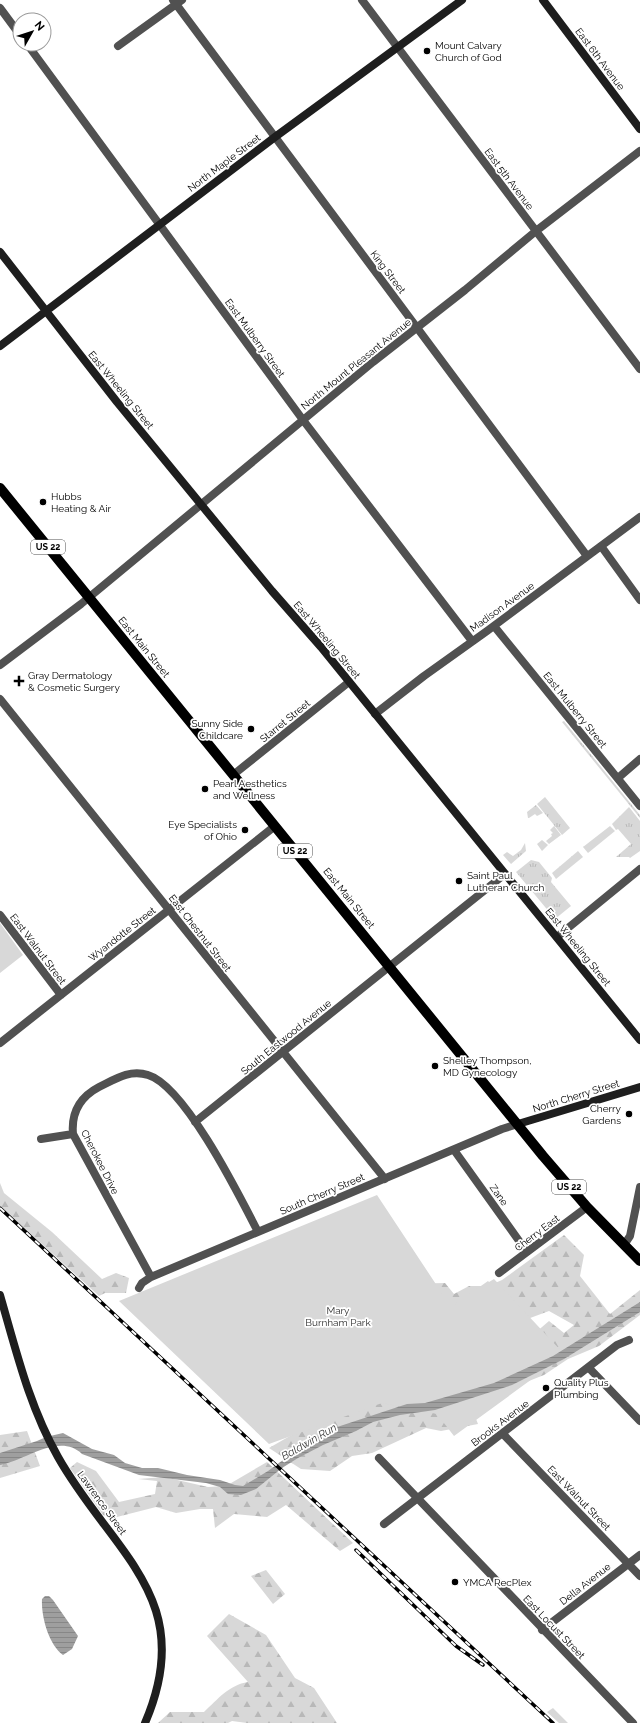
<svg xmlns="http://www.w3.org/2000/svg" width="640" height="1723" font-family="Raleway,sans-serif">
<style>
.grass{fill:url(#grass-tufts)}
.forest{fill:url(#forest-firs)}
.green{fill:#d8d8d8}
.water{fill:url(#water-rules)}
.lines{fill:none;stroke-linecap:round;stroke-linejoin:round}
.street{stroke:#515151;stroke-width:8}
.secondary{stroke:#1e1e1e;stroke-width:8}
.primary{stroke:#000;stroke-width:10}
.rail-casing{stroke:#000;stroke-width:3.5}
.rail{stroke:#fff;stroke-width:2;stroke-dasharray:6;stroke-linecap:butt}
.poi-dot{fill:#000;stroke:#fff;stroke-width:1.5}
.labels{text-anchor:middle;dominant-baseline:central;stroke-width:3.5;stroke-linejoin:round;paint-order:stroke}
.shield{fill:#fff;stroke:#4c4c4c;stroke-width:1}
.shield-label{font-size:9px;font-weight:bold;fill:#000}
.poi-label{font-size:10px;fill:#000;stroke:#fff;text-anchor:start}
.street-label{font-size:10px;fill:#000;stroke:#fff}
.park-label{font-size:10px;fill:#2f2f2f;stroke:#fff}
.water-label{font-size:11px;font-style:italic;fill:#404040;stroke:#fff}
</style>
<defs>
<pattern id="grass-tufts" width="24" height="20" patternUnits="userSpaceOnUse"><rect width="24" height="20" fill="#d8d8d8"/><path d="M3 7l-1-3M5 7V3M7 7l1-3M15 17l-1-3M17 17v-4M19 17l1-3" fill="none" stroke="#b8b8b8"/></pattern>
<pattern id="forest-firs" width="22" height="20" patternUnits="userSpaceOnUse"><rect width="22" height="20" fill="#d8d8d8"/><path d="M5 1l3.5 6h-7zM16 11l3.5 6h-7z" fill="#b8b8b8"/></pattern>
<pattern id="water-rules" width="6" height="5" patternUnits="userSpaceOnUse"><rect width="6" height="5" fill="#9f9f9f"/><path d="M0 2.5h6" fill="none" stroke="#878787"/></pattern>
</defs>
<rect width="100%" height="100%" fill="#fff"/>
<path class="grass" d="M564,721l76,94v3l-78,-96z
M545,797l25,31 -8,7 -25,-31z
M536,805l7,8 -6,3 -2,-2 -6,4h-1l-1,-6z
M629,807l11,14v30l-10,7 -1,-1h-13l15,-13 -13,-15 -2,1 -4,-6z
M554,826l7,9 -12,9 -3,-3 6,-5 -1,-2 2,-1 -3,-3z
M610,826l5,5 -27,22 -5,-6z
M542,840l6,5 -6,6 -5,-7z
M525,843l1,8 -15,13 -8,-9 4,-3 6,4 8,-6z
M578,851l5,6 -27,22 -4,-6z
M531,860l8,2 13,16 -1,4 20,24 -16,13 -39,-47z"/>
<path class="forest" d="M0,1183l4,10 48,39 50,47 14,-6 13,5 -3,15h-21l-6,3 -99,-90z
M564,1235l20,20 -4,21 30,38 30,-24v25l-41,31 -31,13 -24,16 -63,25 54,-67 14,-12 15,12 10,-8 -25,-14 -35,13 -48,-5 -67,-35 46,-1 9,11 15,-8h19l14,-6z
M461,1381l17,43 -37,7 -15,-3 -54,25 -20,3 -22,15 -29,-2 -32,-21 33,-19 110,-41z
M27,1431l13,35 -40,12v-43z
M77,1462l19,9 23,31 36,-8 2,-13 -19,-2 26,-2 44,10 18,-1 41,-24 86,81 -13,8 -54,-46 -19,12 -33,-3 -19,14 -2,-19h-13l-24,4 -20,-6 -43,11 -10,-3 -33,-47z
M266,1570l19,24 -12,10 -22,-28z
M229,1614l37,21 29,43 19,10 23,35h-90l-15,-2 -4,2h-70l12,-11h34c14,-13 25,-27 44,-30l-41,-46z
M553,1708l15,15h-9l-12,-11z"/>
<path class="green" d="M0,923l23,32 -23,18z
M377,1195l74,112 37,-26 1,1 5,-3 71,76 -111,81 -17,-22 -55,-11 -113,41 -150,-143z"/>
<path class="water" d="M640,1302v10l-76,47 -52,26 -77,25 -35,5 -27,7 -17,9 -33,14 -25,13 -16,10 -26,21 -15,6 -13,-1 -8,-7 -14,-4 -67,-8 -57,-21c-23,-22 -57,7 -82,11v-12l37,-12 9,-4 17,-4 29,16 22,6 11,8 17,5h16l29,7 33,5 15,5 8,1 25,-15 41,-30 16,-10 82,-27 18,-1 69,-20 59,-27z
M45,1596h4l4,4 25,36 -6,13 -9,6c-14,-10 -22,-38 -21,-56z"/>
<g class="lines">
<path class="street" d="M173,0l414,556
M362,0l278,369
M0,8l20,27
M27,44l276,376 169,221
M118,46l64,-46
M601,546l39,54
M494,626l146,180
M0,665l81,-61 292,-242 92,-72 71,-59 104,-80
M0,699l385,480
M375,714l49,-38 63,-45 153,-114
M233,775l116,-93
M618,778l22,-19
M0,915l61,80
M557,937l83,-68
M0,1043l275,-217
M195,1122l310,-248
M41,1139l32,-5
M454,1150l73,102
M624,1245l6,-9 10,-49
M499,1273l88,-66
M151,1277l-78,-143c-2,-22 7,-37 26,-47 16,-8 31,-18 49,-12 37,11 92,122 110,157
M139,1288l3,-5 9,-6 351,-148 16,-5
M589,1368l51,53
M503,1434l137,142
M379,1458l254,265
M384,1524l233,-179 12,-5
M542,1630l98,-75"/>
<path class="secondary" d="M543,0l97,129
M0,252l117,150 155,189 49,56 319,393
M0,346l275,-209 187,-137
M518,1124l122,-37
M0,1295c16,55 29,111 58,162 54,96 141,141 87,266"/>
<path class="primary" d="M0,488l543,668 44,51 53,54"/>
<defs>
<path id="rail" d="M0,1208l553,515
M356,1550l100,96 27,19"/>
</defs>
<use href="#rail" class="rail-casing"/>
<use href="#rail" class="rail"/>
</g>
<g class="poi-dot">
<circle cx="427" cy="51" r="4"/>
<circle cx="43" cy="502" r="4"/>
<path d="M17 675h4v4h4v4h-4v4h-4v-4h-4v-4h4z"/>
<circle cx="251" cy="729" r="4"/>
<circle cx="205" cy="789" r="4"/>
<circle cx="245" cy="830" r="4"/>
<circle cx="459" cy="881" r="4"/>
<circle cx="435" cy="1066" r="4"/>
<circle cx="629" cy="1114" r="4"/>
<circle cx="546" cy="1388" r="4"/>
<circle cx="455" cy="1582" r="4"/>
</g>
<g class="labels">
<g class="shield">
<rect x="31" y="540" width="34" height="14" rx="3"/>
<rect x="278" y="844" width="34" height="14" rx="3"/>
<rect x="552" y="1180" width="34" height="14" rx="3"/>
</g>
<g class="shield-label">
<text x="48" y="547">US 22</text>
<text x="295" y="851">US 22</text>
<text x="569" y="1187">US 22</text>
</g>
<g class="poi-label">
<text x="435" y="45">Mount Calvary<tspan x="435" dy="12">Church of God</tspan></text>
<text x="51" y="496">Hubbs<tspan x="51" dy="12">Heating &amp; Air</tspan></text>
<text x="28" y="675">Gray Dermatology<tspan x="28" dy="12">&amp; Cosmetic Surgery</tspan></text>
<text x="243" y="723" text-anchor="end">Sunny Side<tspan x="243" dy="12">Childcare</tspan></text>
<text x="213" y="783">Pearl Aesthetics<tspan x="213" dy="12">and Wellness</tspan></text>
<text x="237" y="824" text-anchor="end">Eye Specialists<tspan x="237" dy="12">of Ohio</tspan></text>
<text x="467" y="875">Saint Paul<tspan x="467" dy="12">Lutheran Church</tspan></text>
<text x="443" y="1060">Shelley Thompson,<tspan x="443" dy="12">MD Gynecology</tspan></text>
<text x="621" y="1108" text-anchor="end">Cherry<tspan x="621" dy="12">Gardens</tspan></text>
<text x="554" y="1382">Quality Plus<tspan x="554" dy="12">Plumbing</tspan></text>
<text x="463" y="1582">YMCA RecPlex</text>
</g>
<g class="street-label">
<text transform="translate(600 59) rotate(53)">East 6th Avenue</text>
<text transform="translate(224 163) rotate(-37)">North Maple Street</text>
<text transform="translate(509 179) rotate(53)">East 5th Avenue</text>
<text transform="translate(388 272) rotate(53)">King Street</text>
<text transform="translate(255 338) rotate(54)">East Mulberry Street</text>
<text transform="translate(356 364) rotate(-39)">North Mount Pleasant Avenue</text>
<text transform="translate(121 390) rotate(51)">East Wheeling Street</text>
<text transform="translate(502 607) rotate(-36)">Madison Avenue</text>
<text transform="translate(327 640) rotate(50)">East Wheeling Street</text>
<text transform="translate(144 647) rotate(51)">East Main Street</text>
<text transform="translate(575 710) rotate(51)">East Mulberry Street</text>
<text transform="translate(285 721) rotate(-39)">Starret Street</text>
<text transform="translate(349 898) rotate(51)">East Main Street</text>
<text transform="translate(200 933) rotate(52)">East Chestnut Street</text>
<text transform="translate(122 934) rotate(-38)">Wyandotte Street</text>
<text transform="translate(578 947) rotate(51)">East Wheeling Street</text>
<text transform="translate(38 949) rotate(53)">East Walnut Street</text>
<text transform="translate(286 1037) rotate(-39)">South Eastwood Avenue</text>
<text transform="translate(576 1096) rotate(-17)">North Cherry Street</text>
<text transform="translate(100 1162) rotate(63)">Cherokee Drive</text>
<text transform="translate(322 1194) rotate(-23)">South Cherry Street</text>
<text transform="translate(499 1195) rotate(54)">Zane</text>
<text transform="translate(537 1233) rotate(-37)">Cherry East</text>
<text transform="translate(500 1423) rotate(-37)">Brooks Avenue</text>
<text transform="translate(579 1498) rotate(46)">East Walnut Street</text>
<text transform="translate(102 1503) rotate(54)">Lawrence Street</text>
<text transform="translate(585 1584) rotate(-38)">Della Avenue</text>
<text transform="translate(554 1627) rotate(46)">East Locust Street</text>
</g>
<g class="park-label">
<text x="338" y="1310">Mary<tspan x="338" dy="12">Burnham Park</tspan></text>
</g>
<g class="water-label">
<text transform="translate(309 1442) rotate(-30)">Baldwin Run</text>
</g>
</g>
<g transform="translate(32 32) rotate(51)"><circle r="19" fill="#ffffff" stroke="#999999"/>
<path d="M0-3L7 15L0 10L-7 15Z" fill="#000000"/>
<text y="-6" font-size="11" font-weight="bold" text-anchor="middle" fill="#000000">N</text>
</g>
</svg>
